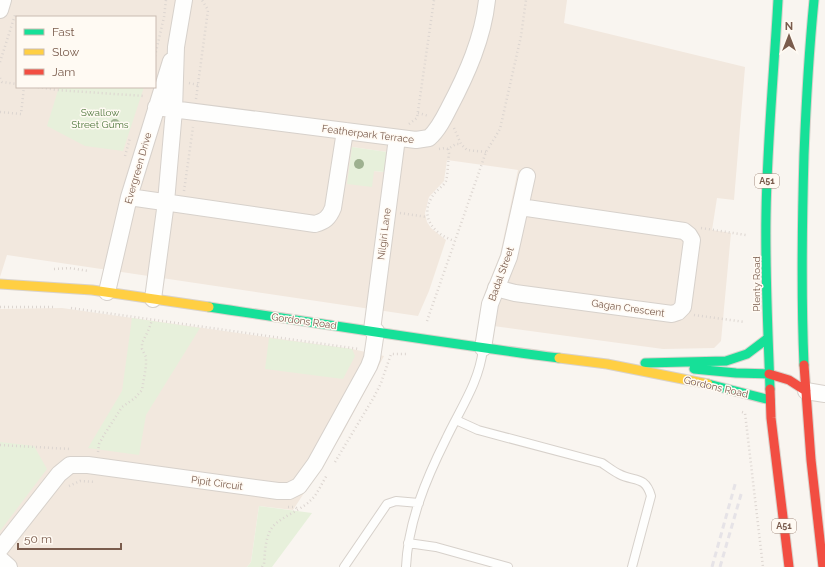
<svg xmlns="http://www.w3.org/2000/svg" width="825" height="567" font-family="Raleway,sans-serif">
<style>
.residential{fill:#f2e8de;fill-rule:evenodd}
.green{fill:#e7f0db}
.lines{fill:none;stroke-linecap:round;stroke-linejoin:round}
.lane-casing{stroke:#d7d1cb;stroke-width:10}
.street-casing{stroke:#d7d1cb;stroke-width:18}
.fast-casing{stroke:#d9d2cb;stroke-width:11}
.slow-casing{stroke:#d9d2cb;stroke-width:11}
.jam-casing{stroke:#d9d2cb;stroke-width:11}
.path{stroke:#dcd5d0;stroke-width:2.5;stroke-dasharray:1 3;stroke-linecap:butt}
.lane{stroke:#fefefd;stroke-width:8}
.street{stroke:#fefefd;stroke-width:16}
.fast{stroke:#16e098;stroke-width:9}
.slow{stroke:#ffcf43;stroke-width:9}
.jam{stroke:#f24e42;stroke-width:9}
.rail{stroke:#e6e3e7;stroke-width:3;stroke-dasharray:6 4;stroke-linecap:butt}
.tree{fill:#9eb190}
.labels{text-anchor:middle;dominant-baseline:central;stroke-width:3;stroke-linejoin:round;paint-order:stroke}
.shield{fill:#fffaf3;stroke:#a28b7f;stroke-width:1}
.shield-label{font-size:9px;font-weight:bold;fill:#7a5c4d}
.park-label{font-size:10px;fill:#537a41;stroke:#fffaf3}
.street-label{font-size:10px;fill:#7a5c4d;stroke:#fffaf3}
</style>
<rect width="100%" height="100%" fill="#f9f5f0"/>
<path class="residential" d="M0,0h567l-3,23 181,44 -11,133 -17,-2 -5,32 19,3 -10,108 -7,7 -51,1 -184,-25 6,-32 15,-37 18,-85 -71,-10 -3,21 -15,16 -4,16 2,9 4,6 15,12 -17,51 -11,25 -411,-61 -7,22zM17,17h138v70h-138zM352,147l35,5 -3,20 -10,-1z
M62,308l290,41 32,7 -43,80 -48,74 -34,-4 -8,56 -4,5h-247v-258z"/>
<path class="green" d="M59,87h85l-21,64 -38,-5 -38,-20z
M352,147l35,5 -3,20 -10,-1 -2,16 -25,-3z
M132,318l68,10 -54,87 -7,40 -51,-7 34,-57z
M269,338l83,11 3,7 -12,23 -78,-10z
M0,442l34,4 13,23 -47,62z
M259,506l53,7 -40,54h-25l4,-5z"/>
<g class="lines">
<defs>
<path id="lane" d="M456,420l22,10 124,33c6,4 11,8 17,11 15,8 26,1 32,22l-19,71
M408,543l28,4 72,20
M344,567l43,-63 9,-3 23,2
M406,567c2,-45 20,-88 40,-128 14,-30 33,-56 37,-90"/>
<path id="street" d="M0,10l3,-10
M156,107l260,33 13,-2c9,-8 15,-20 20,-30 18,-34 34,-70 38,-108
M129,197l186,27c10,-3 14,-6 18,-16l12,-77
M496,288l19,5 157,21 6,-2 5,-5 9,-67 -3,-5 -5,-4 -164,-24
M107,292l22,-95 42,-136
M153,299l13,-97 8,-92 2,-63 8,-47
M372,330l25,-192
M483,348l7,-44 19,-47 18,-81
M806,391l19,3
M0,549l59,-75 11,-9h18l190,26h11l10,-5 16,-22 54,-98 3,-8 4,-27
M0,559l9,8"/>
<path id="fast" d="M209,307c116,17 233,36 350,51
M645,363l81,-2 21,-7 21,-16
M804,365c-3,-70 -2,-140 0,-210 2,-52 5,-104 10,-155
M694,369l42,4 33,1
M708,384l62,16
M770,389c-2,-58 -5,-116 -4,-174 1,-71 8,-143 12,-215"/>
<path id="slow" d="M0,284l92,6 117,17
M559,358l48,6 101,20"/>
<path id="jam" d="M804,365l7,95 12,107
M769,374l20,6 17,11
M770,389l1,29 18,149"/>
</defs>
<use href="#lane" class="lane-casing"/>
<use href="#street" class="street-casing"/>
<use href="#fast" class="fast-casing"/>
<use href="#slow" class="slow-casing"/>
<use href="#jam" class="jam-casing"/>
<path class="path" d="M155,56l9,-39 2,-17
M0,62l15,-47
M0,78l2,4 15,2
M189,83l9,2
M38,87l19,3 87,6
M196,99l12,-89 -6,-10
M0,112l21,2 3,-27
M418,113l11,3
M409,124l8,-6 17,-118
M454,128l7,16 6,6 19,2
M439,149l6,-1 3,1 8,-5h5
M448,149l1,4c-1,8 -1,21 -3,28 -3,6 -11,10 -14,16 -13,21 3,38 23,44
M125,156l5,-18
M184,191l9,-64
M400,213l27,4
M701,228l45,7
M54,269l15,-1 20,3
M0,307h56
M71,308l288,41
M694,315l51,7
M427,321l59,-169 14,-23 21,-93 5,-36
M742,412l3,1 18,154
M0,445l71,4
M98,452l1,-8 5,-9 18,-28 13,-9 7,-8 4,-24v-9l-4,-8v-6l7,-14 3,-9
M335,462l39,-65 7,-14 10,-29h16
M69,486l11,-5 15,1
M288,507h7l4,3
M262,567l2,-3c1,-11 1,-23 6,-33 5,-12 30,-20 40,-30 7,-6 12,-18 17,-26"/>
<use href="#lane" class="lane"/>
<use href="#street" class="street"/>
<use href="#fast" class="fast"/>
<use href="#slow" class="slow"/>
<use href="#jam" class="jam"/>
<path class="rail" d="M712,567l24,-86
M720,567l22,-76"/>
</g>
<g class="tree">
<circle cx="115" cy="124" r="5"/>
<circle cx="359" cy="164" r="5"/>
</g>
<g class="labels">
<g class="shield">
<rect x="755" y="174" width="24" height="14" rx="3"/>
<rect x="772" y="519" width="24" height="14" rx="3"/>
</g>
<g class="shield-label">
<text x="767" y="181">A51</text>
<text x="784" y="526">A51</text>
</g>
<g class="park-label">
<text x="100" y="112">Swallow<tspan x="100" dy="12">Street Gums</tspan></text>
</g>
<g class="street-label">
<text transform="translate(368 134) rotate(7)">Featherpark Terrace</text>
<text transform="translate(138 168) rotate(-74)">Evergreen Drive</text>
<text transform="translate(384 234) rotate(-83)">Nilgiri Lane</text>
<text transform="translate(501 274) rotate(-70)">Badal Street</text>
<text transform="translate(756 284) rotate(-90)">Plenty Road</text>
<text transform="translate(628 308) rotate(8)">Gagan Crescent</text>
<text transform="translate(304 321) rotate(8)">Gordons Road</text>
<text transform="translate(716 387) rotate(13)">Gordons Road</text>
<text transform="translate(217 483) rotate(8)">Pipit Circuit</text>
</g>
</g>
<rect x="16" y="16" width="140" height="72" fill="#fffaf3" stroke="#cabbb1"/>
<rect x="24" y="29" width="20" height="6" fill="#16e098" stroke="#cabbb1"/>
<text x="52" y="36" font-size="12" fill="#7a5c4d">Fast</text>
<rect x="24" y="49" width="20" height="6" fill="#ffcf43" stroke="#cabbb1"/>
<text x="52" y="56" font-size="12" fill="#7a5c4d">Slow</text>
<rect x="24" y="69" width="20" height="6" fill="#f24e42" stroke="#cabbb1"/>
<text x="52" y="76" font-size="12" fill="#7a5c4d">Jam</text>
<g transform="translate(789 36)" stroke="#fffaf3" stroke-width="3" paint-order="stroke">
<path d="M0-3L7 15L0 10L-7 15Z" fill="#7a5c4d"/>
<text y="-6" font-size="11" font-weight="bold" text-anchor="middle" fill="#7a5c4d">N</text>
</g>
<path d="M18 543v6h103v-6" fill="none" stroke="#7a5c4d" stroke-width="2"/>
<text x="24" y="543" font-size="12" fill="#7a5c4d" stroke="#fffaf3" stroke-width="3" paint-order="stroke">50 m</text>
</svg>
